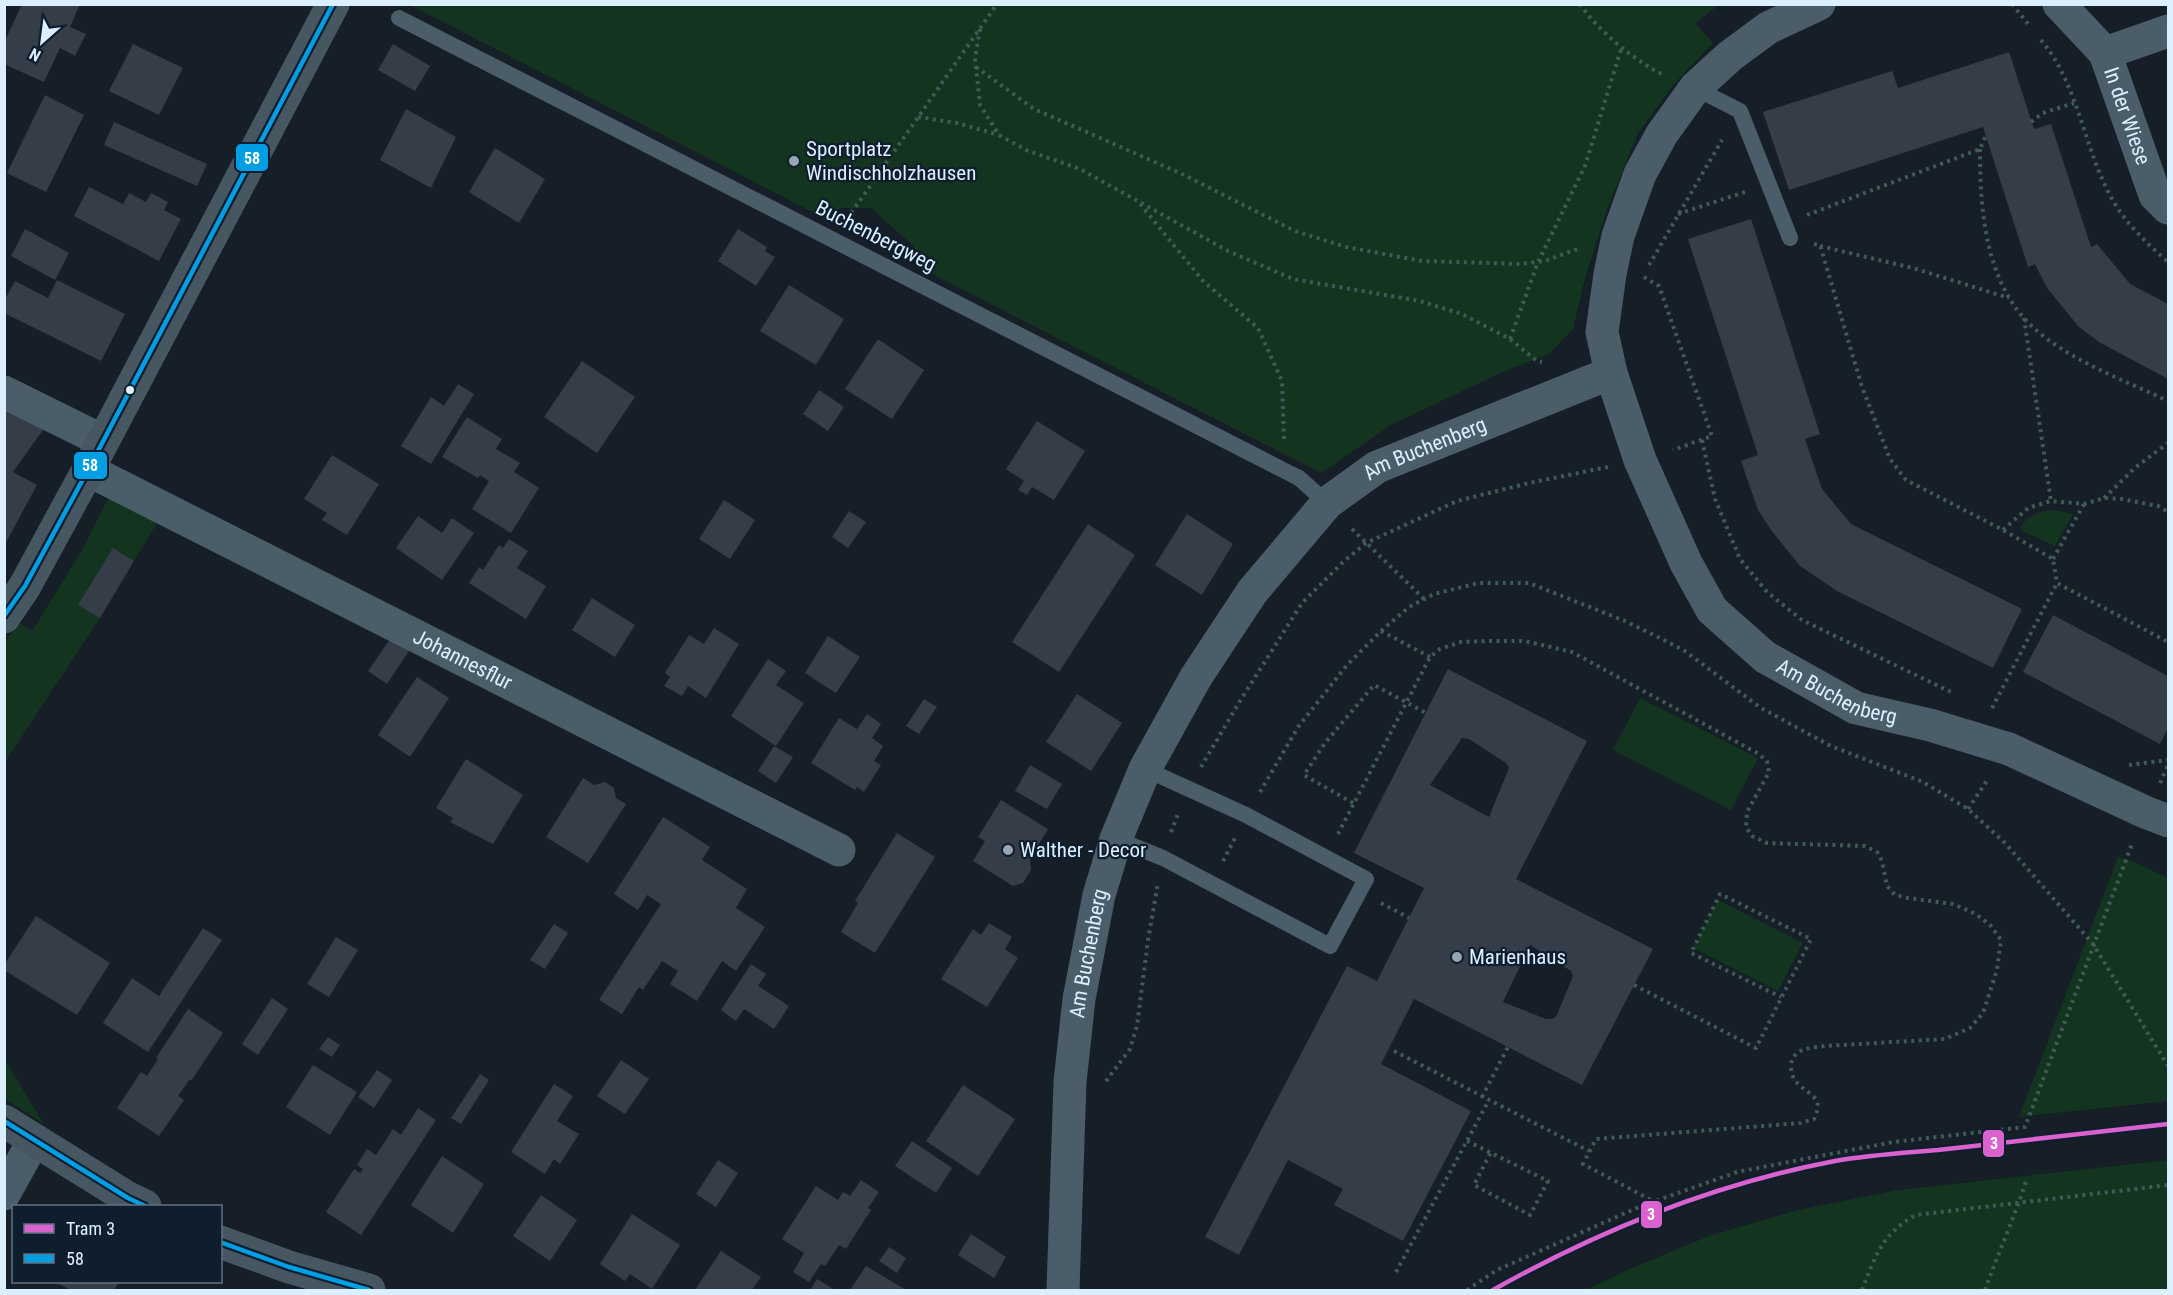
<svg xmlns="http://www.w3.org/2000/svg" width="2173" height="1295" font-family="'Roboto Condensed',sans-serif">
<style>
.green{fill:#13341e}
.building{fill:#353e48;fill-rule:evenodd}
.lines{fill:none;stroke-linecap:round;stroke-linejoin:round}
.path{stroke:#405b57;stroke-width:4;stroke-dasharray:3 4.5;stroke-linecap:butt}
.lane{stroke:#4b5d68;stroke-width:16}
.street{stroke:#4b5d68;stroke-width:33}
.secondary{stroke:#465762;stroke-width:33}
.bus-1-casing{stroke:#0f1e2e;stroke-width:9}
.bus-1{stroke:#009ee3;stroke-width:4.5}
.tram-1-casing{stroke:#0f1e2e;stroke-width:9}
.tram-1{stroke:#d962cf;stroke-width:4.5}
.poi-dot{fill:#97a6b3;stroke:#0f1e2e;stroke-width:2}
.bus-dot{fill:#dcefff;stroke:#0f1e2e;stroke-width:2}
.labels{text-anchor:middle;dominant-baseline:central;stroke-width:4.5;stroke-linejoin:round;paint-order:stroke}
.street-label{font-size:21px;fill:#dcefff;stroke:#0f1e2e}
.poi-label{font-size:21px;fill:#dcefff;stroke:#0f1e2e;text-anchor:start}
.line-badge{stroke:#0f1e2e;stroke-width:2}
.badge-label{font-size:16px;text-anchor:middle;font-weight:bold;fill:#fff}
</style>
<rect width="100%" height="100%" fill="#161e27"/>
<path class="green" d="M410,5h1309l-24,18 18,20 -39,41 -37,51 -31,77 -21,67 -12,50 -24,25 -40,15 -118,56 -70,48 -385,-197 -25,-32 -40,-36h-31l-10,13z
M111,493l49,25 -26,43 -21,-13 -13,70 -95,144 -1,-118 14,-22 14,9 49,-79z
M2054,510l19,4 -18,32 -35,-16c5,-15 19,-19 34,-20z
M1640,698l118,60 -27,52 -118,-60z
M2118,857l14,4 36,17v223l-149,16z
M1718,900l85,43 -25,48 -85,-43z
M5,1060l39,64 -39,-25z
M2168,1160v130h-582l39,-19 84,-35 89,-26 100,-20z"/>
<path class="building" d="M22,4h58l-10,23 16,7 -11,22 -15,-8 -16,34 -40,-18v-21z
M133,44l50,24 -24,47 -50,-24z
M393,44l37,22 -15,25 -37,-21z
M2009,52l25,77 17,-5 40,123 6,-3 33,40 38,20v75l-69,-37 -20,-15 -32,-39 -12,-24 -7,3 -45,-140 -194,63 -26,-78 129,-41 6,17z
M45,95l39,20 -38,77 -39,-19z
M406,109l50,28 -25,51 -51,-28z
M114,122l93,42 -10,22 -93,-41z
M495,148l50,31 -26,44 -50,-31z
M89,187l34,17 6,-11 17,9 5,-9 17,9 -4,8 17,9 -22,42 -85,-45z
M1751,219l69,215 -15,5 17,50 29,35 171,85 -29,59 -156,-77 -37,-25 -29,-36 -13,-20 -17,-49 17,-6 -70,-216z
M25,229l44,24 -14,27 -44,-24z
M738,229l29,18 -2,4 10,6 -19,29 -38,-25z
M57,280l68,34 -24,47 -97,-48v-12l11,-20 33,17z
M789,285l55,34 -28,46 -56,-34z
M878,339l46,31 -32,49 -47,-30z
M582,361l53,36 -38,56 -53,-36z
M458,384l16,10 -43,70 -30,-18 30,-49 13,9z
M819,390l25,17 -16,24 -25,-17z
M4,404l41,23 -32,45 24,13 -33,61z
M467,417l35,22 -6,10 24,14 -6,9 25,16 -28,45 -39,-24 17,-28 -9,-6 -2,3 -36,-21z
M1037,421l48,30 -31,49 -22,-13 -5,8 -9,-5 6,-9 -18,-12z
M332,455l47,29 -32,51 -25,-15 5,-7 -23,-14z
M724,500l31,20 -25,39 -31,-20z
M849,511l17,11 -18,26 -16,-11z
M1187,514l46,30 -31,51 -47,-30z
M418,516l24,17 10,-15 22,15 -32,47 -46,-32z
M1088,524l47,31 -76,117 -47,-30z
M509,539l19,12 -11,17 29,18 -20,33 -57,-36 10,-16 4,3 16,-25 4,3z
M113,548l21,13 -34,57 -22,-13z
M592,598l43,27 -20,32 -43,-27z
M2053,615l115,61v52l-8,16 -137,-72z
M714,628l25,16 -33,54 -18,-12 -6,10 -18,-10 6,-9 -5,-4 24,-38 15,9z
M395,632l18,13 -26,39 -19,-13z
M828,636l32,21 -24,36 -31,-20z
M768,659l18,12 -10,14 28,18 -28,43 -45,-30z
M1448,669l139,72 -71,138 137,70 -71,136 -168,-86 -33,65 90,47 -68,130 -69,-36 9,-16 -55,-29 -49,95 -34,-18 142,-271 30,15 47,-93 -70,-35zM1462,738l7,1 37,24 3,5 -20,49 -59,-32zM1530,945l41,26 2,5 -17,41 -4,2h-6l-43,-17z
M417,677l32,21 -39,59 -32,-22z
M1077,694l45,29 -31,48 -45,-29z
M924,699l13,8 -18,27 -13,-8z
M867,714l14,10 -9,14 11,8 -9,15 7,4 -17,27 -7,-5 -2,3 -44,-27 28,-45 18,11z
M774,746l19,11 -17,26 -18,-12z
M466,759l57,36 -30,49 -43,-22 3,-4 -17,-10z
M1030,765l32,19 -15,25 -32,-18z
M583,778l11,7 11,-3 9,6 2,10 10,6 -38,59 -42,-26z
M1001,800l47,29 -18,30 1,11 -8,13 -10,3 -40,-25 12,-20 -7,-4z
M663,817l47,30 -8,13 45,29 -11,19 29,19 -29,44 -14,-10 -25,40 -27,-17 8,-13 -16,-10 -19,29 -4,-3 -17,27 -23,-14 62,-96 -14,-9 -9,15 -24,-16z
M897,833l38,24 -60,96 -34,-21 17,-29 -3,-2z
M36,916l74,47 -33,52 -73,-45v-5z
M989,923l23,14 -7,12 13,9 -31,49 -46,-28 32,-50 8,6z
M554,924l14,9 -23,36 -15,-9z
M203,928l19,12 -74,112 -45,-29 29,-45 27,18z
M336,937l22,13 -29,47 -22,-13z
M751,964l15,10 -8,12 31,20 -15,23 -30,-20 -8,12 -15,-11z
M272,998l16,11 -30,46 -16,-11z
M188,1009l35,24 -32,48 -1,-2 -12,17 6,4 -25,36 -42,-28 24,-36 6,4 11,-17 -2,-1z
M328,1037l12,8 -8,12 -13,-8z
M621,1060l28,19 -24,35 -28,-18z
M313,1065l44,27 -27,43 -44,-28z
M377,1070l15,10 -18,28 -16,-11z
M480,1074l9,6 -28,44 -10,-6z
M554,1084l19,12 -16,25 22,13 -19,30 -6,-5 -9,15 -34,-22z
M963,1085l52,34 -37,57 -52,-35z
M418,1108l18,12 -75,115 -35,-23 28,-43 6,4 3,-4 -6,-4 10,-16 9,6 17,-26 8,6z
M912,1141l40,27 -16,25 -41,-27z
M442,1156l42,28 -31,49 -42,-28z
M718,1160l20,13 -22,34 -20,-13z
M861,1180l18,12 -11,16 3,2 -25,39 -7,-4 -14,21 -4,-2 -12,18 -16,-10 11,-19 -22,-14 34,-53 22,14 5,-8 7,4z
M541,1195l36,25 -27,41 -37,-25z
M632,1214l48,31 -28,44 -22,-15 -5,7 -25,-17z
M971,1234l35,23 -12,21 -36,-23z
M889,1247l17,11 -9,15 -18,-12z
M721,1251l40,26 -9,13h-57z
M866,1266l40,24h-56z
M817,1279l18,11h-25z
M55,1282h64l-5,8h-43z"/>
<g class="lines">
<path class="path" d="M1580,4c16,25 57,59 84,71
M2012,4l17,21
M980,29l-5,29 5,47 19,30 27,15 54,19 148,82 65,28 127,22 42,13 48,25 27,22 5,1
M2041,40c39,46 43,113 74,164 14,23 34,41 53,58
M976,67l58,42 146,64 115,58 51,16 76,14 98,3 25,-3 35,-13
M918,117l39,6 42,12
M2031,122l12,-9 31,-10
M1980,149c0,62 5,137 56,181 37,32 88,50 132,71
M1140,204l64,78 54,46 24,53 2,59
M1678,214l67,-22
M1807,215l173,-66 6,-14
M847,219l150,-215
M1814,244l6,1 42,142 28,72 16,21 97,50 50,29 4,24 111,59
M1820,246l93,22 96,30
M1649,265l73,-125
M1644,277l15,9 53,150 -39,14
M2024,318l27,183
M1510,339l28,-77 47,-96 37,-120
M1702,440l13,59 25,60 27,33 35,28 151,73
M2104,498l32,-31 32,-24
M1352,529l72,70
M2003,530l25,-22 23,-7 33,3 20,-6 18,1 36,7 10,6
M2053,559l31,-55
M1381,631l49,26
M1992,708l65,-125
M2129,765l39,-5
M1201,767l39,-66 62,-98 40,-40 24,-20 91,-42 72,-18 79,-16
M2160,783l8,-18
M1260,792l38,-65 49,-62 34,-34 28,-24 25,-13 45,-11h50l96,38 33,16 27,14 76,57 70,38 92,36 45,27 37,34 88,101 75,122
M1353,803l-49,-28 21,-32 49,-58 52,28
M1968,809l20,-30
M1171,832l8,-21
M1338,834l92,-177 10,-8 21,-7 27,-1h37l47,11 185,101 10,8 2,11 -22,40 -1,15 6,9 15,7 98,3 12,6 5,9 5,25 8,9 13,3 45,6 23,10 15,12 10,14 -4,30 -14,43 -13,15 -25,11 -120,7c-15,2 -33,2 -34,20 0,5 1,10 4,14 5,8 17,13 21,20 4,7 0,13 -2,19l-13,4 -205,16 -13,25 70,37
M1223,861l12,-23
M1381,903l28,15
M1634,985l122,63 55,-109 -91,-45 -29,59 90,44
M1394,1051l195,100
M1106,1081l24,-32 7,-23 11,-86 10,-57
M1482,1097l26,-50
M1467,1141l81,40 -18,34 -56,-30 17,-33
M1396,1272l93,-172
M1467,1290l30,-20 142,-63 98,-35 156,-30 132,-15 107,-283
M1862,1290c13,-33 20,-57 54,-75l252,-30
M1985,1290c13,-37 30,-73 42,-112"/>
<path class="lane" d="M399,18l886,453 14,7 28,25
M1695,88l45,23 50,127
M1116,839l47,19 167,88 36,-67 -120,-64 -101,-46"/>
<g class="street">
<path id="s1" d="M1819,4l-51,24 -38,28 -35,32 -33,46 -22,40 -22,62 -8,38 -8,58 9,41 29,87 46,103 26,47 53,47 91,51 74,17 79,24 136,63 23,9"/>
<path id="s2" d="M2059,4l46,49 50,142 13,13"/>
<path d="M2105,53l63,-22"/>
<path d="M4,392l99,49"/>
<path id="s3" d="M88,470l751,380"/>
<path d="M4,1194l30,-54"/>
<path id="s4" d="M1063,1290l7,-208 9,-83 20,-104 17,-56 29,-70 51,-92 56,-85 75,-89 50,-36 234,-94"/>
</g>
<path class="secondary" d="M4,617l21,-31 63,-116 245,-466
M4,1121l124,77 17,8
M220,1242l69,25 80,23"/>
<defs>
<path id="bus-1" d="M4,616l21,-30 63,-116 245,-466
M4,1121l124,77 17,8
M220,1242l69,25 80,23"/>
</defs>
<use href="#bus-1" class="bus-1-casing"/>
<use href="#bus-1" class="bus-1"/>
<defs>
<path id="tram-1" d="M1493,1290c107,-60 221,-106 342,-129 34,-6 69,-8 103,-11 77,-9 153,-17 230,-26"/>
</defs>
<use href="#tram-1" class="tram-1-casing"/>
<use href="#tram-1" class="tram-1"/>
</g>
<g class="poi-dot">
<circle cx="794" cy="161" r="6"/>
<circle cx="1008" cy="850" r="6"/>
<circle cx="1457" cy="957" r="6"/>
</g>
<circle class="bus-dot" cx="130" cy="390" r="5"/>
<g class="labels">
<g class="street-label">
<text stroke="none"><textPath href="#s2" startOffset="134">In der Wiese</textPath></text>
<text transform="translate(876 236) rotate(27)">Buchenbergweg</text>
<text stroke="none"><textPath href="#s4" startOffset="968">Am Buchenberg</textPath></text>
<text stroke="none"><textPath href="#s3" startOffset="420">Johannesflur</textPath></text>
<text stroke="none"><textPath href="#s1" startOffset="868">Am Buchenberg</textPath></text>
<text stroke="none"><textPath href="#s4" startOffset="338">Am Buchenberg</textPath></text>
</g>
<g class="poi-label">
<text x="806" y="149">Sportplatz<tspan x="806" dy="24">Windischholzhausen</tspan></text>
<text x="1020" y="850">Walther - Decor</text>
<text x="1469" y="957">Marienhaus</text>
</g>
</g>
<g class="line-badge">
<rect x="235" y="143" width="34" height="29" rx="6" fill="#009ee3"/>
<rect x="73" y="451" width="35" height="29" rx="6" fill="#009ee3"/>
<rect x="1982" y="1129" width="23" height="29" rx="6" fill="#d962cf"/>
<rect x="1640" y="1200" width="23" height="29" rx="6" fill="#d962cf"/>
</g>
<g class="badge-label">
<text x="252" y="164">58</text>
<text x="90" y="471">58</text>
<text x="1994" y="1149">3</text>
<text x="1651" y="1220">3</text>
</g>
<rect width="2173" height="1295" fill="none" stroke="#dcefff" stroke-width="12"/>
<rect x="12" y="1205" width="210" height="78" fill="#0f1e2e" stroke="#617282" stroke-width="1.5"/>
<rect x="24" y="1224" width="30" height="9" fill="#d962cf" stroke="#617282" stroke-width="1.5"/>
<text x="66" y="1235" font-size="18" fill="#dcefff">Tram 3</text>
<rect x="24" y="1254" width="30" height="9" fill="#009ee3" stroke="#617282" stroke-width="1.5"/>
<text x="66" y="1265" font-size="18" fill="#dcefff">58</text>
<g transform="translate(42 42) rotate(208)" stroke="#0f1e2e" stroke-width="4.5" paint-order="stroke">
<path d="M0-4.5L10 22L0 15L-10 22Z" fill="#dcefff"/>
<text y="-9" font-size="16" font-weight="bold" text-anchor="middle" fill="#dcefff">N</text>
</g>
</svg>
